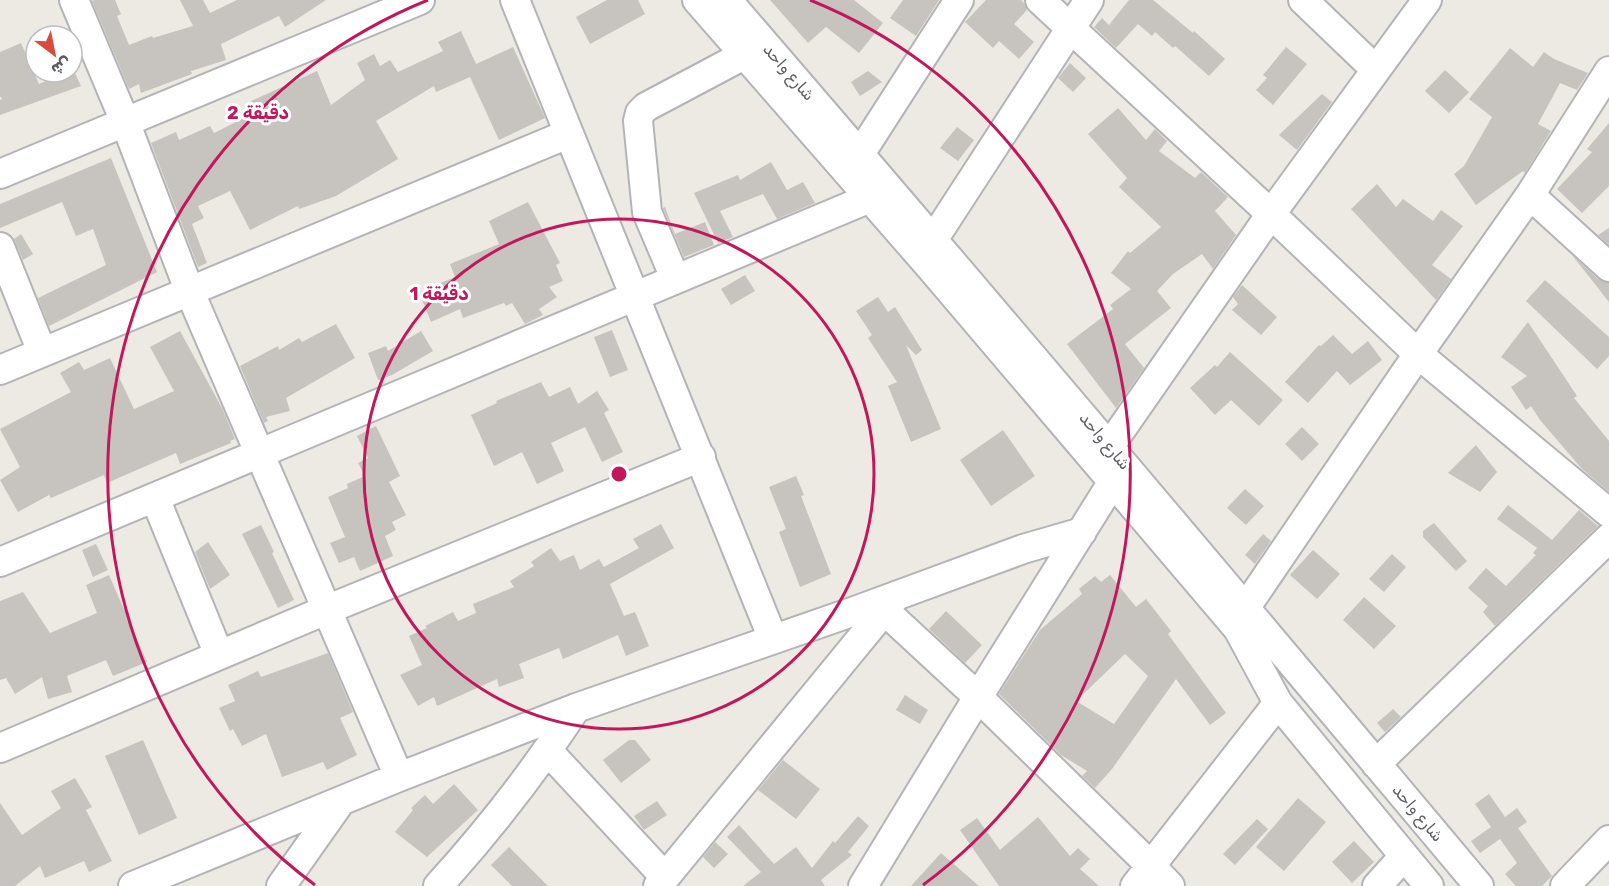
<svg xmlns="http://www.w3.org/2000/svg" width="1609" height="886" font-family="Rubik,Cairo,sans-serif">
<style>
.building{fill:#c7c4bf;fill-rule:evenodd}
.lines{fill:none;stroke-linecap:round;stroke-linejoin:round}
.minor-casing{stroke:#b3b4b8;stroke-width:32}
.minor{stroke:#fff;stroke-width:28}
.ring{fill:none;stroke:#c2185b;stroke-width:3}
.labels{text-anchor:middle;dominant-baseline:central;stroke-width:6;stroke-linejoin:round;paint-order:stroke}
.street-label{font-size:16px;fill:#5b5d61;stroke:#fff}
.centre{fill:#c2185b;stroke:#fff;stroke-width:3}
.ring-label{font-size:18px;text-anchor:middle;font-weight:bold;fill:#c2185b;stroke:#fff;stroke-width:6;stroke-linejoin:round;paint-order:stroke}
</style>
<rect width="100%" height="100%" fill="#eceae2"/>
<path class="building" d="M94,0h21l6,14 -4,2 12,29 23,-9 1,2 40,-12 -13,-26h23l7,13 27,-13h89l-41,27 -6,-11 -58,28 5,16 -35,11 1,3 -51,19 -2,-9 -10,5 -37,-88z
M607,0h31l7,14 -55,30 -14,-27z
M770,0h84l29,23 -24,30 -33,-26 -18,16z
M903,0h36l-23,36 -26,-18z
M986,0h35l3,3 3,7 -13,14 20,18 -15,17 -20,-18 -6,7 -28,-26z
M1129,0h24l40,33 1,-2 31,28 -16,17 -34,-30 -2,2 -18,-16 -3,4 -14,-12 -22,24 -22,-21 8,-9 7,7z
M461,31l15,33 37,-17 32,71 -46,22 -29,-63 -34,15 -2,-6 -58,35 22,38 -62,37 -37,13 -1,-3 -48,24 -20,-39 -32,15 6,12 -12,6 15,39 -9,4 -47,-124 25,-11 3,8 31,-14 4,7 42,-21 -5,-11 66,-30 14,34 34,-25 -8,-17 17,-9 6,12 10,-6 8,12 45,-21 -5,-9z
M21,43l18,41 27,-12h6l1,-3 8,17 -81,29v-15l2,-1 -2,-3v-44z
M1286,47l21,17 -34,41 -17,-15 11,-12 -4,-3z
M1510,48l23,19 11,-15 10,7 34,14 -11,17 -17,-7 -22,41 13,7 -26,42 -2,-2 -47,34 -22,-31 10,-8 28,-49 -23,-18z
M1070,63l16,15 -13,14 -15,-14z
M1445,70l24,22 -20,21 -24,-22z
M868,71l14,11 -22,14 -9,-14z
M1322,94l10,8 -35,48 -18,-15z
M1118,108l28,32 9,-11 12,12 -8,10 36,27 6,-6 27,25 -13,14 21,24 -23,34 -11,-15 -29,20 -16,17 14,17 -46,36 19,24 -28,40 -49,-64 46,-35 -3,-4 21,-16 -20,-16 17,-22 2,2 31,-26 -42,-40 8,-9 -39,-44z
M1609,123v63l-27,27 -25,-24 35,-37 -5,-3z
M957,127l17,13 -16,21 -18,-13z
M111,158l46,114 -108,54 -11,-28 68,-33 -13,-36 -17,7 -14,-34 -62,26v-24z
M771,162l16,28 16,-8 12,21 -38,16 -14,-25 -43,17 13,26 -15,6 -24,-50 44,-18 2,5z
M1377,184l19,23 7,-8 30,22 8,-11 22,16 -31,39 19,14 -15,21 -85,-91z
M528,202l32,61 -4,2 7,16 -14,6 8,10 -18,12 4,6 -18,9 -13,-21 -6,3 -2,-3 -41,15 -3,-9 -29,13 -12,-30 36,-15 -5,-13 49,-20 -10,-23z
M665,207l10,27 30,-12 9,23 -30,12 -21,-49z
M1609,228v17l-11,-10z
M21,234l12,20 -10,6 -9,-21z
M1572,255l26,24 11,4v19z
M745,275l10,16 -24,14 -10,-16z
M1545,280l64,57v19l-12,13 -71,-68z
M1242,285l35,32 -16,18 -29,-25 6,-6 -5,-7z
M878,297l10,15 7,-5 27,43 -6,5 -10,-10 35,84 -30,13 -23,-56 9,-4 -29,-44 4,-3 -16,-24z
M1528,322l49,74 -3,2 35,43v51l-27,-23 -42,-49 -9,-14 -5,4 -15,-23 16,-11 -26,-19z
M336,324l19,34 -69,40 4,13 -24,6 2,4 -4,2 -24,-57 38,-20 1,4 20,-12 3,4z
M612,330l16,40 -18,7 -16,-40z
M180,331l43,79 12,29 -5,2 1,2 -51,21 -4,-11 -69,30 -3,-8 -53,23 -2,-3 -31,17 -18,-32 20,-13 -20,-38 71,-37 -11,-19 19,-11 5,8 26,-12 24,51 40,-18 -24,-44z
M421,331l12,20 -41,24 -14,5 -10,-27 18,-7 2,5z
M1333,335l19,19 16,-13 14,19 -32,25 -13,-14 -29,32 -23,-21 34,-37 2,1z
M1230,352l53,48 -24,26 -28,-26 -16,15 -25,-27 25,-23 2,2z
M541,382l8,15 21,-10 8,17 19,-13 12,19 -5,3 19,39 -21,10 -17,-35 -34,16 13,28 -27,13 -15,-32 -28,14 -23,-51 26,-12 -1,-2z
M376,426l24,50 -11,6 17,33 -14,7 4,8 -11,6 8,20 -33,15 -6,-14 -15,6 -9,-20 15,-6 -17,-40 20,-9 -1,-4 18,-8 -7,-13 10,-5 -11,-22z
M1302,427l17,17 -17,17 -17,-17z
M1003,430l32,46 -44,30 -31,-46z
M1476,445l21,27 -17,20 -32,-19z
M796,476l8,19 -3,1 30,78 -31,13 -21,-55 7,-3 -17,-42z
M1245,489l19,17 -18,19 -19,-17z
M1508,505l44,35 27,-30 19,16 -103,100 -12,-14 5,-6 -20,-18 18,-20 20,18 30,-31 -3,-2 4,-5 -40,-29z
M1434,523l33,38 -11,10 -33,-34v-6z
M661,524l13,24 -64,36 14,32 11,-4 14,34 -23,10 -8,-21 -55,24 -4,-11 -40,16 5,14 -25,9 -2,-8 -60,27 -3,-9 -16,9 -18,-31 22,-10 -13,-29 18,-8 -2,-2 28,-14 5,9 18,-8 -3,-9 41,-17 -4,-6 24,-15 -3,-4 20,-14 9,13 14,-6 6,15 19,-11 5,8 35,-19 -6,-9z
M261,525l13,27 -2,1 22,47 -16,8 -36,-74z
M1263,534l8,7 -16,23 -10,-9z
M208,542l22,33 -20,14 -15,-37z
M96,544l12,26 -15,7 -11,-27z
M1313,550l27,24 -23,25 -27,-24z
M1392,554l14,13 -22,25 -15,-13z
M109,575l38,87 -34,14 -7,-16 -39,16 5,16 -24,7 -6,-22 -27,17 -9,-16 -6,2v-79l23,-9 27,41 47,-20 -11,-28z
M1110,575l26,32 10,-8 25,32 -3,3 58,79 -16,12 -34,-46 -64,90 -17,19 -13,-12 5,-5 -26,-16 -62,-61 41,-64 42,-36 -3,-5 16,-13 6,6zM1125,654l23,22 -34,48 -38,-23z
M1364,597l32,29 -22,23 -31,-29z
M946,611l36,34 -17,18 -36,-34z
M328,653l25,59 -13,6 17,37 -30,15 -4,-8 -41,15 -16,-43 -24,12 -9,-17 -3,2 -11,-23 16,-7 -7,-16 30,-14 3,6z
M905,695l23,15 -8,14 -24,-14z
M1393,709l8,8 -16,15 -8,-9z
M143,740l34,78 -38,17 -34,-79z
M629,740h6l16,20 -30,23 -18,-23z
M783,760l37,29 -24,30 -38,-29z
M75,778l17,29 -6,3 26,51 -23,11 -5,-11 -39,17 -5,-12 -25,20h-15v-83l22,32 39,-27 -10,-17z
M454,784l24,26 -51,47 -32,-25 18,-22 -2,-2 14,-13 8,9z
M1489,794l16,23 12,-9 10,14 -9,6 34,48 -10,10h-26l-11,-12 12,-11 -17,-24 -20,14 -9,-12 20,-14 -16,-23z
M1298,798l28,24 -42,49 -28,-24z
M657,801l10,14 -23,15 -10,-14z
M858,816l11,10 -21,26 4,3 -31,25 4,6h-82l18,-14 -34,-35 12,-12 35,39 22,-17 16,21 21,-27 2,2z
M1038,817l32,39 8,-8 12,11 -10,10 19,17h-100l-39,-56 17,-12 23,32z
M1257,819l11,10 -33,36 -12,-11z
M1354,841l20,21 -22,21 -20,-21z
M715,842l13,12 -14,14 -11,-11z
M509,847l39,39h-36l-21,-21z
M941,853l38,33h-68z"/>
<g class="lines">
<defs>
<path id="minor" d="M74,0l52,124 63,166 210,487
M515,0l258,639
M697,0l234,268 307,361 40,74 151,183
M727,0c253,293 503,589 752,886
M1040,0l231,214 147,140 191,159
M1303,0l73,70
M860,154l99,-154
M0,174l420,-174
M1530,195l79,72
M933,240l156,-240
M0,247l42,105
M675,278l-28,-66 -9,-91 2,-8 6,-6 98,-52
M0,370l568,-236
M155,498l64,157
M0,562c291,-120 579,-244 870,-364
M1246,607l172,-253 112,-159 79,-124
M885,611l93,86 172,168 20,21
M0,748l326,-138 375,-153
M548,751l117,126
M1376,764l233,-226
M133,886l266,-109 177,-69 276,-96 171,-63 59,-17
M281,886l60,-85
M438,886c51,-56 96,-114 138,-178
M658,886l238,-290
M863,886l115,-189 134,-214 -3,-36 162,-233 156,-214
M1135,886l143,-183
M1377,886l27,-30
M1565,886l44,-46"/>
</defs>
<use href="#minor" class="minor-casing"/>
<use href="#minor" class="minor"/>
</g>
<g class="ring">
<circle cx="619" cy="474" r="255"/>
<path d="M315 885A511 511 0 0 1 428 0M810 0A511 511 0 0 1 923 885"/>
</g>
<g class="labels">
<g class="street-label">
<text transform="translate(789 72) rotate(49)">شارع واحد</text>
<text transform="translate(1105 441) rotate(50)">شارع واحد</text>
<text transform="translate(1418 813) rotate(50)">شارع واحد</text>
</g>
</g>
<circle cx="619" cy="474" r="9" class="centre"/>
<g class="ring-label">
<text x="258" y="119">2 دقيقة</text>
<text x="439" y="300">1 دقيقة</text>
</g>
<g transform="translate(54 54) rotate(148)"><circle r="28" fill="#ffffff" stroke="#bdbec0" stroke-width="1.5"/>
<path d="M0-4.5L10 22L0 15L-10 22Z" fill="#d74c3d"/>
<text y="-9" font-size="16" font-weight="bold" text-anchor="middle" fill="#5b5d61">ش</text>
</g>
</svg>
